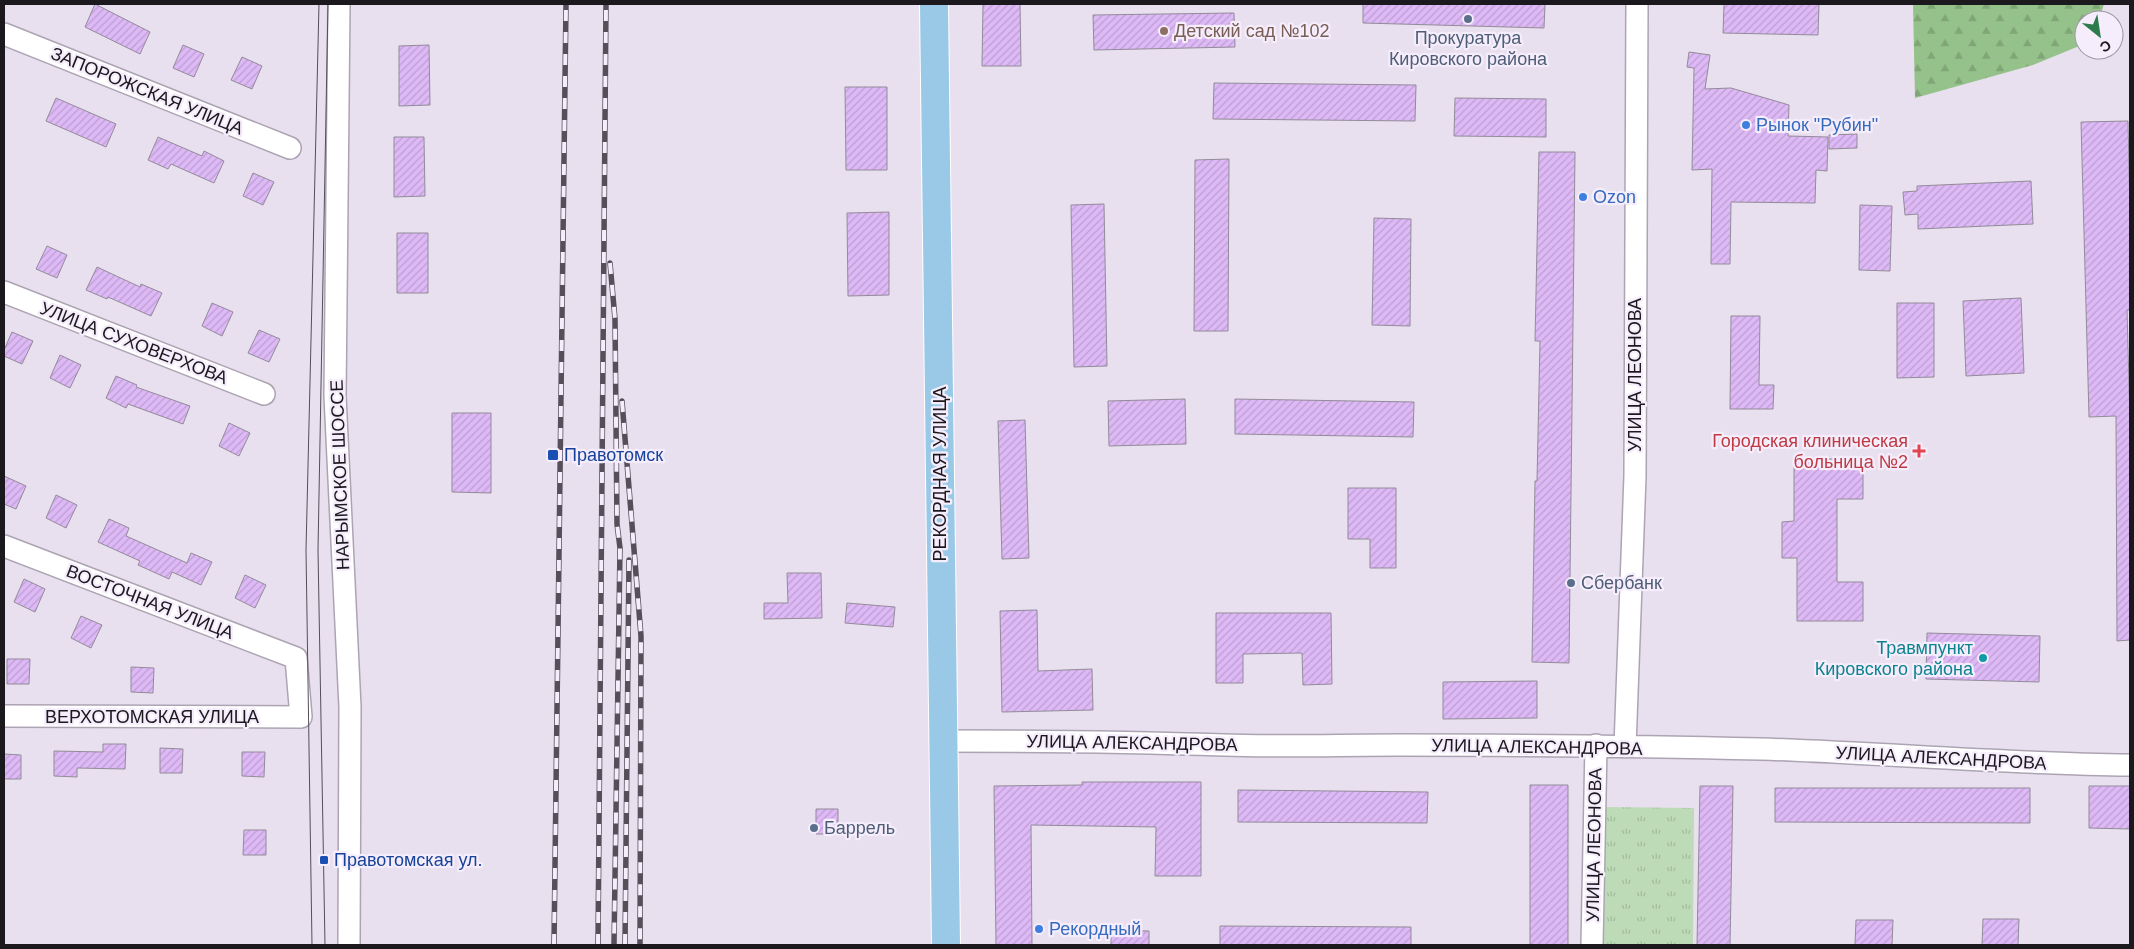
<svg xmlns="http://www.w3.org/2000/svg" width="2134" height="949" font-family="Arial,sans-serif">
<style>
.forest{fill:url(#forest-firs)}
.park{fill:url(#park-tufts)}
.building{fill:url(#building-hatch);stroke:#938b99}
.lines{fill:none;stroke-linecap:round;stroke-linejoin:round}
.minor-casing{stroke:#ada4b3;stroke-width:24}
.major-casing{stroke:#fff;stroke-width:30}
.minor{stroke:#fff;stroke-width:21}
.major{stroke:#9ac9e7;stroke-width:28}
.tram{stroke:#544f58;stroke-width:1}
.rail-casing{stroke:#544f58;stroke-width:5.5}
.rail{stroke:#f6edfc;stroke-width:4;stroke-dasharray:11;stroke-linecap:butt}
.service-dot{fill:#5c6f8a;stroke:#f6edfc;stroke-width:2}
.education-dot{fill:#8d6e63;stroke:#f6edfc;stroke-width:2}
.shop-dot{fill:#3f7fe0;stroke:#f6edfc;stroke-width:2}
.health-dot{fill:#e0444e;stroke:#f6edfc;stroke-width:2}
.transit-dot{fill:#1a4fb4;stroke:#f6edfc;stroke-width:2}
.culture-dot{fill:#0f9aa8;stroke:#f6edfc;stroke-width:2}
.labels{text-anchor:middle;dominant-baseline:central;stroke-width:4.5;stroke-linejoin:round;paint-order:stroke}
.education-label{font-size:18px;fill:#785e54;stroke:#f6edfc;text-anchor:start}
.service-label{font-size:18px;fill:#4e5e75;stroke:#f6edfc;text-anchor:start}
.street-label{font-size:18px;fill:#1b181e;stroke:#f6edfc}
.shop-label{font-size:18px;fill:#366cbe;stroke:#f6edfc;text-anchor:start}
.health-label{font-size:18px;fill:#be3a42;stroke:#f6edfc;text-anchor:end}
.transit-label{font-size:18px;fill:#164399;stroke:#f6edfc;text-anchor:start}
.culture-label{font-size:18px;fill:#0d838f;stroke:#f6edfc;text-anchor:end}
</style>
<defs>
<pattern id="forest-firs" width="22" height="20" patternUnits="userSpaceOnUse" patternTransform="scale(1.25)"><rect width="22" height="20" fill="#95c28a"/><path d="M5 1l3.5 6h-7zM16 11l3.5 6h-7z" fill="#80a677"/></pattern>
<pattern id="park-tufts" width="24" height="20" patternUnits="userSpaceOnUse" patternTransform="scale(1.25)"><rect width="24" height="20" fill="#bedbb7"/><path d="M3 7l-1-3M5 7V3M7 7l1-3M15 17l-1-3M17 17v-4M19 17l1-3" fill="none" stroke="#a3bb9d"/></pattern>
<pattern id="building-hatch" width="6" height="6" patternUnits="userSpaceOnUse" patternTransform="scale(1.25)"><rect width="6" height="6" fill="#ddb9f6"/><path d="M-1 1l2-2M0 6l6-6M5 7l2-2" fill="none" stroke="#bd9ed2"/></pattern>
</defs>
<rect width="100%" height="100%" fill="#e8dfef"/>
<path class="forest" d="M1913,4h191l-5,16h-15v24l-51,21 -118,33z"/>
<path class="park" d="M1605,807l89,1 -1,137h-89z"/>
<path class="building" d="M95,4l55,28 -10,22 -55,-27z
M983,4h37l1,62h-39z
M1363,4h182l-1,24 -181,-5z
M1724,4h95l-1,31 -95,-2z
M1234,13l1,34 -141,3 -1,-35z
M183,45l21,9 -10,23 -21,-9z
M429,45l1,60 -31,1v-60z
M1689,52l21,3 -5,34 26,-1 58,17 -1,31 40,1 -1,34 -11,-1 -1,33 -84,-1 -1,62h-19l1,-95 -20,1 2,-102 -7,-1z
M242,57l20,9 -10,23 -21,-9z
M1214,83l202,2 -1,36 -202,-2z
M845,87h42v83h-41z
M56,98l60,26 -10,23 -60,-26z
M1455,98l91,1v38l-92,-1z
M2128,121l2,90v99h-3l3,110v220l-13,1 -1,-225 -27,1 -8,-295z
M1857,134v14l-28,1v-14z
M158,137l44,19 2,-5 20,10 -10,22 -43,-19 -3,5 -20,-9z
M394,137h30l1,59 -31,1z
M1539,152h36l-6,511 -37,-1 3,-181h2l3,-140h-5z
M1229,159l-1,172h-34l1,-171z
M253,173l21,9 -11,23 -20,-9z
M2031,181l2,43 -115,5v-15l-13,1 -2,-23 14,-1v-5z
M1104,204l3,162 -33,1 -3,-162z
M1860,205l32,1 -2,65 -31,-1z
M889,212v83l-41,1 -1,-83z
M1374,218l37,1 -1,107 -38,-1z
M397,233h31v60h-31z
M47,246l20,9 -10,23 -21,-9z
M97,267l43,20 1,-3 21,9 -11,23 -43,-19 -1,2 -21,-9z
M2021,298l3,75 -58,3 -3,-75z
M212,303l21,9 -11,24 -20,-10z
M1897,303h37v74l-37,1z
M1731,316h29l-1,69h15l-1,24h-43z
M259,330l21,9 -11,23 -21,-9z
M12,332l21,9 -11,23 -18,-8v-6z
M60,355l21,10 -11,23 -20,-10z
M116,376l21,9 -1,2 54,19 -7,18 -55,-20 -2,4 -20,-10z
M1185,399l1,45 -77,2 -1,-45z
M1235,399l179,3 -1,35 -178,-3z
M452,413h39v80l-39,-1z
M1025,420l4,138 -27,1 -4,-138z
M229,423l21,10 -11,23 -20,-10z
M1794,459h69v40h-26v83h26v39h-66v-63h-15v-36l12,-1z
M4,476l22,10 -10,23 -12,-5z
M1348,488h48v80h-26v-29h-22z
M56,495l21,10 -11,23 -20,-10z
M109,519l20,9 -3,8 61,27 4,-10 21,9 -11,23 -29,-13 -3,7 -31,-14 2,-4 -42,-19z
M787,573h34l1,45 -58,1v-16h24z
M245,575l21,10 -11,23 -20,-10z
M24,579l21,10 -10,23 -21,-10z
M847,603l48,4 -2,20 -48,-4z
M1037,610l1,61 54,-2 1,41 -91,2 -2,-101z
M1216,613h115l1,71 -29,1 -1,-32 -59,1v29h-27z
M81,616l21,9 -11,23 -20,-10z
M1927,633l113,3 -1,46 -113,-3z
M7,659h23l-1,25h-22z
M131,667l23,1 -1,25 -22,-1z
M1537,681v37l-94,1v-37z
M103,744h23l-1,25 -48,-1v9l-23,-1v-25l49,1z
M160,748l23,1 -1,24h-22z
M242,752h23l-1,25 -22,-1z
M4,754l17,1v24h-17z
M1082,782h119v94h-46l1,-49 -125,-2 1,120h-36l-2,-159 88,-1z
M1530,785h38v160h-38z
M1700,786h33l-3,159h-33z
M2089,786h41v43l-41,-1z
M1775,788h255v35l-255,-1z
M1238,790l190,2 -1,31 -189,-1z
M816,809h22v25h-22z
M244,830h22v25h-23z
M1983,919h36l-1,26h-36z
M1856,920h37l-1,25h-37z
M1220,926l191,1v18h-191z
M1111,930l38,1v14h-38z"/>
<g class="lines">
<defs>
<path id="minor" d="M339,4l-4,392 15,311 -1,238
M4,34l286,114
M4,292l260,102
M4,546l292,112 5,59 -297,-1
M943,741c94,0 187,1 281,4 57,2 115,0 173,0 121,0 242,1 364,4 123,4 246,15 369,16
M1625,747l10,-271 2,-472
M1592,945l4,-200"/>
<path id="major" d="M934,4l12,941"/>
</defs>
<use href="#minor" class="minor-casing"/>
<use href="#major" class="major-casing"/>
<use href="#minor" class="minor"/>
<use href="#major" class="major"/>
<path class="tram" d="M312,945l-6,-395 13,-546
M325,945l-7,-395 10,-546"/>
<defs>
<path id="rail" d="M610,263l5,56 2,205 3,24 -6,397
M622,401l19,235 -1,309
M554,945l12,-941
M598,945l8,-941
M625,945l4,-385"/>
</defs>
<use href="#rail" class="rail-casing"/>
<use href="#rail" class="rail"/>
</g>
<g class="service-dot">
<circle cx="1468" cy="19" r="5"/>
<circle cx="1571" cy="583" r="5"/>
<circle cx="814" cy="828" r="5"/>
</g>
<circle class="education-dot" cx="1164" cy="31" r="5"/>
<g class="shop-dot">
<circle cx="1746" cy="125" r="5"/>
<circle cx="1583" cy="197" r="5"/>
<circle cx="1039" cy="929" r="5"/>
</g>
<path class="health-dot" d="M1916.5 443.5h5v5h5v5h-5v5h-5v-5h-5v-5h5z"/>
<g class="transit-dot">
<rect x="547" y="449" width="12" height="12" rx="2.5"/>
<rect x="319" y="855" width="10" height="10" rx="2.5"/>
</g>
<circle class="culture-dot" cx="1983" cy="658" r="5"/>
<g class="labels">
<g class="education-label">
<text x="1174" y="31">Детский сад №102</text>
</g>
<g class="service-label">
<text x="1468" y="38" text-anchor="middle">Прокуратура<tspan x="1468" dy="21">Кировского района</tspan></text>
<text x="1581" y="583">Сбербанк</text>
<text x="824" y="828">Баррель</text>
</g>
<g class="street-label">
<text transform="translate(147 91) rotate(22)">ЗАПОРОЖСКАЯ УЛИЦА</text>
<text transform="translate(134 343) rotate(21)">УЛИЦА СУХОВЕРХОВА</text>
<text transform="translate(1635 375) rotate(-90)">УЛИЦА ЛЕОНОВА</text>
<text transform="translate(940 474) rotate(-90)">РЕКОРДНАЯ УЛИЦА</text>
<text transform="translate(340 475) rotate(-92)">НАРЫМСКОЕ ШОССЕ</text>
<text transform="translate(150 602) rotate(21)">ВОСТОЧНАЯ УЛИЦА</text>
<text x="152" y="717">ВЕРХОТОМСКАЯ УЛИЦА</text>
<text transform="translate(1132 743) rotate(1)">УЛИЦА АЛЕКСАНДРОВА</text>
<text transform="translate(1537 747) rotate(1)">УЛИЦА АЛЕКСАНДРОВА</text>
<text transform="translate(1941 758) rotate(3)">УЛИЦА АЛЕКСАНДРОВА</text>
<text transform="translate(1594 845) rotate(-89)">УЛИЦА ЛЕОНОВА</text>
</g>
<g class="shop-label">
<text x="1756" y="125">Рынок "Рубин"</text>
<text x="1593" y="197">Ozon</text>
<text x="1049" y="929">Рекордный</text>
</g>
<g class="health-label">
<text x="1908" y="441">Городская клиническая<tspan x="1908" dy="21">больница №2</tspan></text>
</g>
<g class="transit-label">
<text x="564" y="455">Правотомск</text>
<text x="334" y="860">Правотомская ул.</text>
</g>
<g class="culture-label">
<text x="1973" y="648">Травмпункт<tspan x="1973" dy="21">Кировского района</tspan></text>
</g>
</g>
<rect width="2134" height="949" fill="none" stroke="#1b181e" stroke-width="10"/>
<g transform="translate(2099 35) rotate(150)"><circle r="24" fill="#f6edfc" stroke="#9e98a3"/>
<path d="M0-4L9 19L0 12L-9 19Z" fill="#2c7b4b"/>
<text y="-8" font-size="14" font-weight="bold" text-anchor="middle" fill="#1b181e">С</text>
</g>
</svg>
